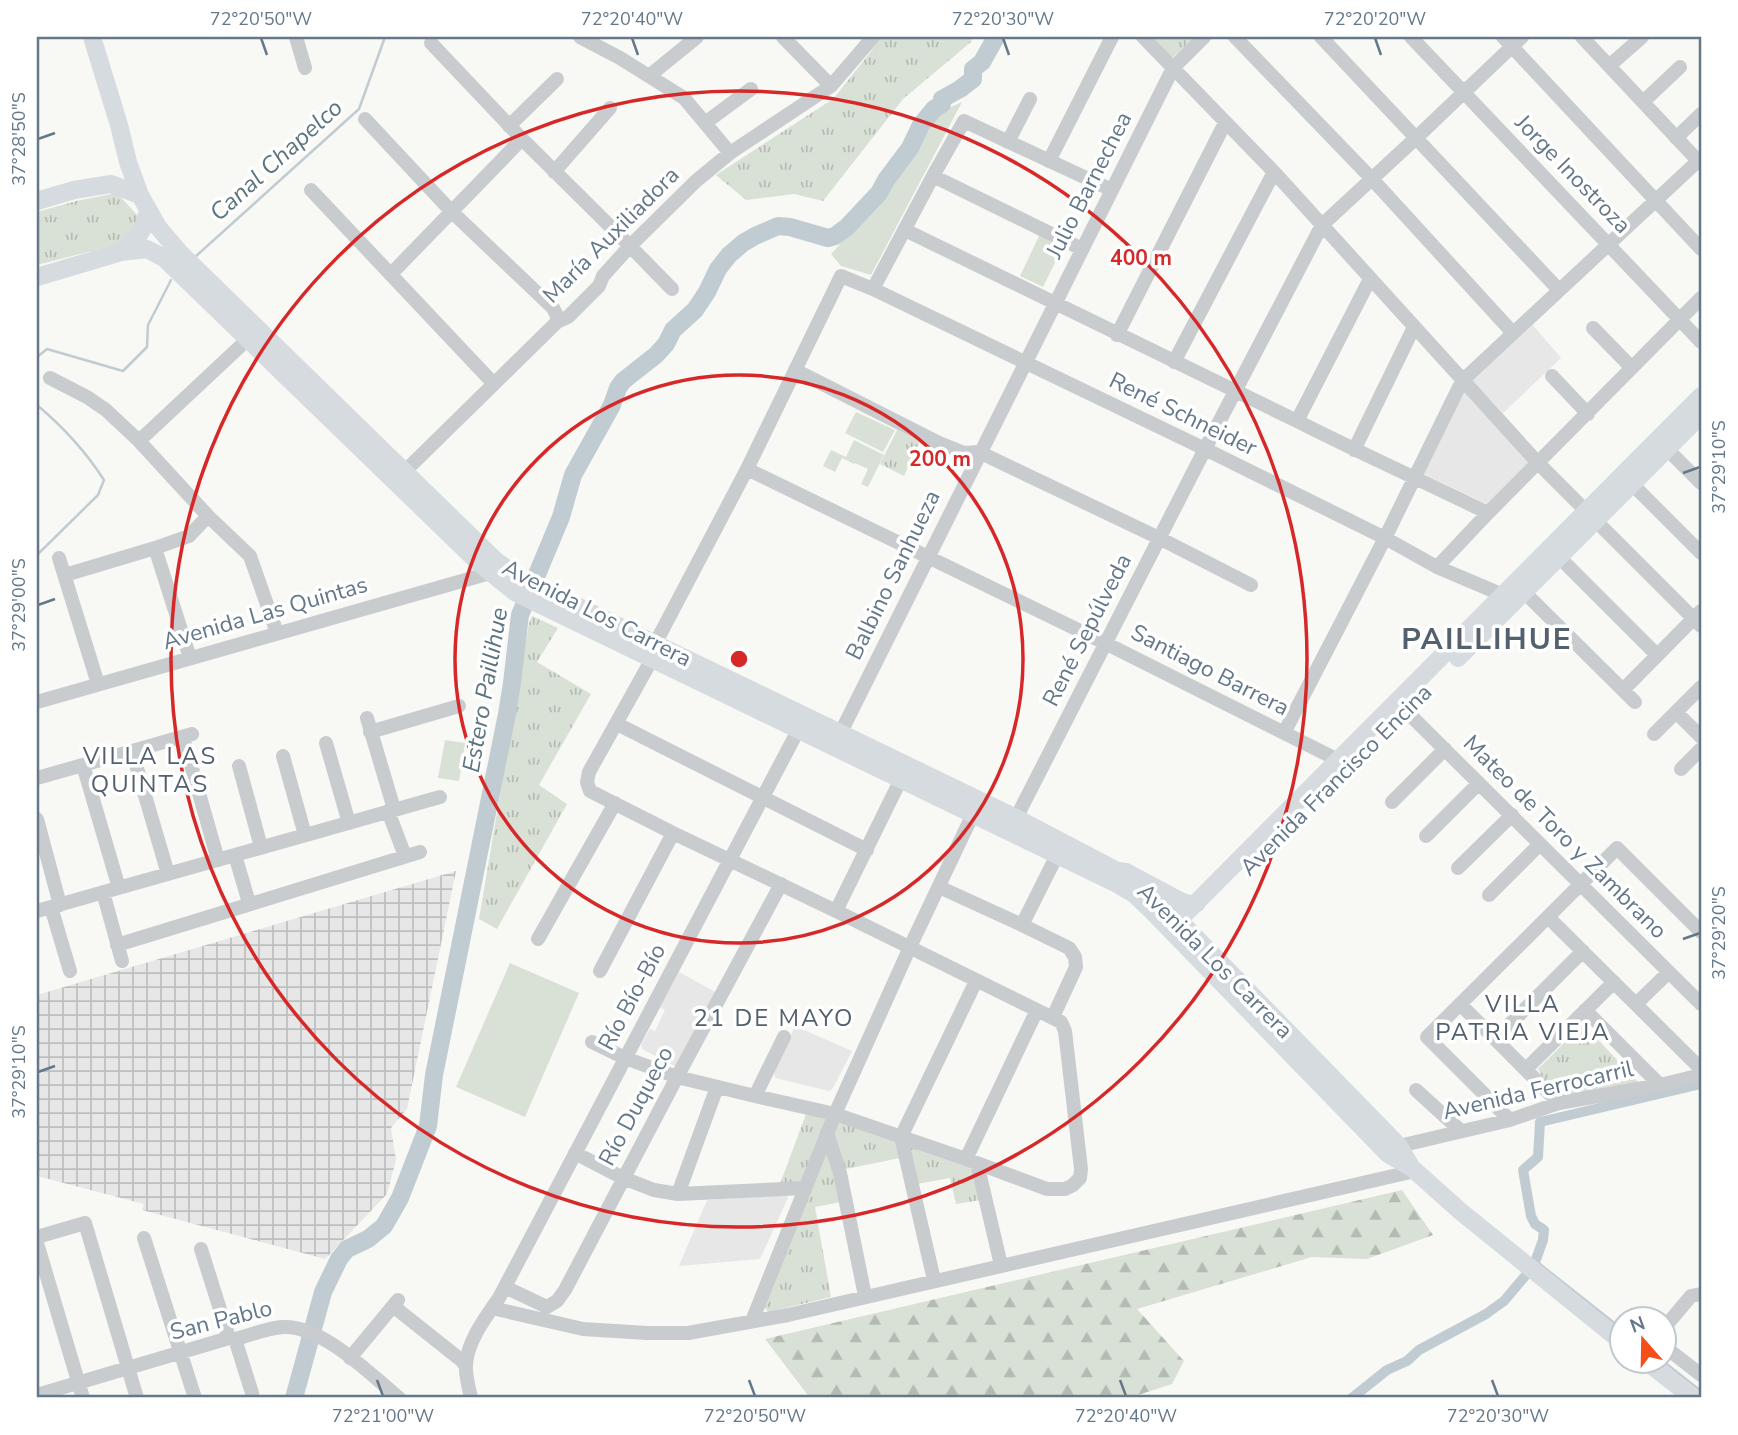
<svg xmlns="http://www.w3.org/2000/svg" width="1738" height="1435" font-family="'Nunito Sans',sans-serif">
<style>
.built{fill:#e6e7e6}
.industrial{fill:url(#industrial-grid)}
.grass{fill:#d9e1d6}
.forest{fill:url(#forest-firs)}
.park{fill:url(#park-tufts)}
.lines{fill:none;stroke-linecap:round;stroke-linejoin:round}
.stream{stroke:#c1ccd2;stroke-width:2.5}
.canal{stroke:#c1ccd2;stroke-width:10}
.river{stroke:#c1ccd2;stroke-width:18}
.minor{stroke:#c8cccf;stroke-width:14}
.major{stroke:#d6dbdf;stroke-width:18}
.ticks{fill:none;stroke:#647889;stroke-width:2.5}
.ring{fill:none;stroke:#d62828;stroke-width:3.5}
.labels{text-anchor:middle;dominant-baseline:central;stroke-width:7;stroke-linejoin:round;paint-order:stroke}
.street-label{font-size:23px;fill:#647889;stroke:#fff}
.water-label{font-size:24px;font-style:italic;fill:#5b747e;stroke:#fff}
.neighbourhood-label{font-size:24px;letter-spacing:2px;fill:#53616e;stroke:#fff}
.district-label{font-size:30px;font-weight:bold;letter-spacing:2px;fill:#53616e;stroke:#fff}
.centre{fill:#d62828;stroke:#fff;stroke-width:3.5}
.ring-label{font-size:21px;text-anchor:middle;font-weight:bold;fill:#d62828;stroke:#fff;stroke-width:7;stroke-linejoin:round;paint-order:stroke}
.neatline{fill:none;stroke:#647889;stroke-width:2.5}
.ticks-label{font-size:18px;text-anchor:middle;fill:#647889}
</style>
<defs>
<pattern id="industrial-grid" width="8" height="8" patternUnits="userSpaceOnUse" patternTransform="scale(1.75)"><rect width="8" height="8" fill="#e6e7e6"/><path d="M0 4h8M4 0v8" fill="none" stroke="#bec0c0"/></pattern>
<pattern id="forest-firs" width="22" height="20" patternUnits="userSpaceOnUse" patternTransform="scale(1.75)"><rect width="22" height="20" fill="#d9e1d6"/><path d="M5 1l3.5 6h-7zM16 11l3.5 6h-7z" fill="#b4bbb3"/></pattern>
<pattern id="park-tufts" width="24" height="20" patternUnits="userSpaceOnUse" patternTransform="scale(1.75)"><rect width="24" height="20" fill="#d9e1d6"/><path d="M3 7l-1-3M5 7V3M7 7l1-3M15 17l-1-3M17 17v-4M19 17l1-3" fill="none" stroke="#b4bbb3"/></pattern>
</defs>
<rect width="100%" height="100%" fill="#f8f8f5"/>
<path class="built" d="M1533,325l28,33 -58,55 -31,-32z
M1465,390l64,72 -38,44 -67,-32z
M679,972l38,21 -40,74 -35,-18 -1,-4 9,-16 5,2 10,-21 -5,-3z
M795,1026l57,25 -19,37 -4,3 -54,-13 -1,-6z
M786,1195l2,3 -28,61 -81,7 28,-66z"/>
<path class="industrial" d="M456,871l-49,238 -16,19 5,32 -9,34 -62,65 -183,-49 2,-6 -107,-28v-181z"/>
<path class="grass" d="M962,102l-91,173 -30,-9 -10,-12 50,-54 61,-89z
M1040,234l24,11 -21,42 -23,-11z
M856,412l39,18 -12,22 -38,-19z
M854,440l30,15 -16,32 -7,-3 7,-15 -13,-6 -1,1 -12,-6 -7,14 -12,-6 8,-16 15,7z
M445,740l20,3 -6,38 -21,-3z
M510,963l69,30 -54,124 -69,-30z"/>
<path class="forest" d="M1402,1190l31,45 -66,24 -55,-2 -175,52 47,52 -12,23 -43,14h-319l-45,-59z"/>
<path class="park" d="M881,37h91l-1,5 -68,57 -80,102 -29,-7 -48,6 -30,-25 117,-76 36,-45z
M1152,37h43l-24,22z
M117,193l22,24 -3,17 -13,9 -86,22v-53l39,-11z
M897,430l23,11 -16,35 -24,-12z
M532,616l26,12 -21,34 54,32 -52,91 28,19 -70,125 -18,-10 50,-296z
M1583,1024l56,59 -83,20 -18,-34z
M806,1114l33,8 132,45 10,33 -25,4 -6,-26 -33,6 -7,-28 -74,15 5,31 -26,5 16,90 -63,15 -6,-9 48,-119h-30z"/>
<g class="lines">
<path class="stream" d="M195,257l164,-148 26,-72
M37,357l10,-8 76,22 24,-24 1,-22 23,-45
M37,405c25,21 49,47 67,75l-6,15 -61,60
M1536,1261l86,68
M1664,1362l37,29"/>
<path class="canal" d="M1534,1265l9,-25 1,-10 -9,-6 -4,-8 -8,-46 15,-13 2,-35 161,-38
M1352,1398l35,-28 20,-9 12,-11 67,-36 18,-13 22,-26"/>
<path class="river" d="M294,1398l29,-106 16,-33 8,-10 21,-10 16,-13 16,-28 28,-72 6,-51 73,-361 5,-31 8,-68 41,-98 12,-42 39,-70 6,-17 5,-7 33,-26 10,-11 7,-14 22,-20 12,-18 11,-23 11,-14 14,-12 12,-7 23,-10 12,1 38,11 7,-2 12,-9 32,-34 7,-13 24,-32 11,-23 13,-16 8,-5v-5l18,-10 13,-10v-10l9,-7 14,-25"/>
<path class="minor" d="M296,37l9,31
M580,37l40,21 64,40 46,55
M783,37l48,49
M1143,37l131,135 264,291 163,163
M1235,37l137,142 141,154
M1321,37l238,253
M1411,37l290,305
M1503,37l198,212
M1582,37l119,127
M431,43l91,96 108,107 42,43
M1609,66l33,-29
M649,76l48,-39
M1643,102l37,-35
M365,119l86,92 102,97 4,8v6
M705,123l46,-34
M509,126l48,-47
M1676,138l25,-24
M1008,142l22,-43
M1049,161l63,-124
M554,172l56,-64
M933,176l149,73
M311,190l183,194
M905,230l392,191c63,32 128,61 191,92
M391,274l131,-135
M873,289l60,-113 31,-55 148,69
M1593,328l39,40
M1117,335l108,-212
M1174,362l100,-190
M795,370l144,73 25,10 15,-1 180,86 92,47
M1552,376l36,38
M50,378l37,19 19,13 33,31 69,75 42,40 27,77
M1297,421l73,-142
M139,441l109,-102
M1667,449l34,34
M1354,450l60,-123
M747,469l358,174 245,123
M398,478l159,-156 11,-5 31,-31 4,-10 27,-30 66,-65 34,-28 101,-67 42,-49
M1632,484l69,69
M155,548l35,110
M1559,557l98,98
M59,558l39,126
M1437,567l51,-54 213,-215
M65,575l90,-27 34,-12 19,-20
M655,644l92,-175 94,-193 32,13 332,160 180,89 52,29 66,28 21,-3 111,110
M1623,690l78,-79
M37,702l460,-131
M1397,702l304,302
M1676,712l25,25
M367,718l27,91
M617,724l250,126
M370,732l89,-26
M1284,733l101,-195 77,-157 236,-220
M840,734l333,-666 31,-31
M1654,734l47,-47
M183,737l35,123
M326,743l23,80
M132,751l36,123
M283,756l22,79
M83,765l36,123
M239,766l22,81
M1681,769l20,-20
M37,778l155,-44
M1392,802l53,-53
M388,811l17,45
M37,819l23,86
M1012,826l193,-377 117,-224 94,-87 106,-101
M1426,836l53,-53
M235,855l14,48
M1458,868l54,-53
M939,887l83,38 47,23 6,9 1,10 -23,50
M103,892l19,69
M1489,895l51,-51
M51,907l19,64
M37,911l403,-114
M836,911l65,-132
M1548,917l153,152
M1022,925l35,-70
M538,939l77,-136
M117,945l303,-93
M600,971l73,-138
M1460,1004l99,99
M1636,1004l33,-32
M1585,1010l75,75
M1495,1039l88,-88
M592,1042l33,16 52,19 78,19 80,18 131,45 81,30h18l8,-4 7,-7 1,-9 -16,-138 -4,-9 -225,-111 -163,-78 -83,-42 -3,-9 2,-10 63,-113
M1526,1069l88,-87
M1416,1090l45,41
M755,1096l29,-59
M1510,1120l-83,-83 190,-189 84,84
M827,1133l13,40 25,123
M1391,1151l8,-5 111,-26 49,-17 101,-18 41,-10
M575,1153l48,25 31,12 24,4 127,-6
M966,1159l71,-149
M977,1163l24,102
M678,1194l39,-107
M37,1237l48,-14 52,175
M144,1238l51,160
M37,1243l46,155
M201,1249l28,89
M934,1280l-33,-143 75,-156
M505,1287l42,20 10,-6 8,-11 112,-213 104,-193
M393,1306l68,54 5,6
M492,1308l91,21 64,4h41l100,-18 627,-144
M752,1321l83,-207 75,-167 63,-133
M1664,1328l27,-32 10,-2
M235,1339l17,54
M1664,1346l37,29
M350,1358l48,-58
M37,1395l192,-57 6,1c16,-4 32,-11 48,-12 39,-2 87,47 116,71
M471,1398c-2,-10 -6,-23 -5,-34 2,-24 20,-47 33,-66l304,-577"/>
<path class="major" d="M92,37l27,88 9,37 12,33 18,32 22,26 315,307 26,19 495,239 107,56
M37,201l37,-11 37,-6 29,11
M121,252l26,-3 17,9 315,305 37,30 601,291 17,10 17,16 237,244 24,14 48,43 162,131
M37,277l84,-25 18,-17 4,-7 5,-17
M1458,658l243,-243
M1118,871l8,1 54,29 9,3 8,-1
M1149,892l15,13 235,241 11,19
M1170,929l531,-533
M1647,1362l46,36"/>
</g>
<path class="ticks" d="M261,38l6,17M632,38l6,17M1003,38l6,17M1375,38l6,17M38,139l17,-6M1683,473l17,-6M38,605l17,-6M1683,939l17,-6M38,1072l17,-6M377,1380l6,16M749,1380l6,16M1120,1380l6,16M1492,1380l6,16"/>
<g class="ring">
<circle cx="739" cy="659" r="284"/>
<circle cx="739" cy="659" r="568"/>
</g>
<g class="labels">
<g class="street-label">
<text transform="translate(1573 174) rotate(46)">Jorge Inostroza</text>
<text transform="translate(1089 185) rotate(-63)">Julio Barnechea</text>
<text transform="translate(611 235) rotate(-45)">María Auxiliadora</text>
<text transform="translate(1183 414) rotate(26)">René Schneider</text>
<text transform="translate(893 575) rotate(-64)">Balbino Sanhueza</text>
<text transform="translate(265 613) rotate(-16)">Avenida Las Quintas</text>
<text transform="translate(597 613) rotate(27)">Avenida Los Carrera</text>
<text transform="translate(1087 630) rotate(-63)">René Sepúlveda</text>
<text transform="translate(1210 670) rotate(27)">Santiago Barrera</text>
<text transform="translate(1336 780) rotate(-45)">Avenida Francisco Encina</text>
<text transform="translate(1565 837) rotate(45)">Mateo de Toro y Zambrano</text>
<text transform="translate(1215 961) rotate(45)">Avenida Los Carrera</text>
<text transform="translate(632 997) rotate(-62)">Río Bío-Bío</text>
<text transform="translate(1538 1090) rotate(-13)">Avenida Ferrocarril</text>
<text transform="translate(636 1106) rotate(-62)">Río Duqueco</text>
<text transform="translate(221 1320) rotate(-14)">San Pablo</text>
</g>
<g class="water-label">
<text transform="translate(276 160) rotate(-42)">Canal Chapelco</text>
<text transform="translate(485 690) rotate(-80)">Estero Paillihue</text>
</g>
<g class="neighbourhood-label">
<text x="150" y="756">VILLA LAS<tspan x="150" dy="28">QUINTAS</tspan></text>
<text x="1523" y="1004">VILLA<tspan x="1523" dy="28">PATRIA VIEJA</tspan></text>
<text x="774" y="1018">21 DE MAYO</text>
</g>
<g class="district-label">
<text x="1487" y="639">PAILLIHUE</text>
</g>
</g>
<circle cx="739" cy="659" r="10" class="centre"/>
<g class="ring-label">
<text x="1141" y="265">400 m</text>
<text x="940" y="466">200 m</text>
</g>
<rect width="1738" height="1435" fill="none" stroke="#ffffff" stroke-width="77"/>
<g transform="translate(1643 1340) rotate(340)"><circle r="33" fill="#ffffff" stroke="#c1c9d0" stroke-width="2"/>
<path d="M0-5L12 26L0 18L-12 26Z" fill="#f54e18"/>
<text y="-10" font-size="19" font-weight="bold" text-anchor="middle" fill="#647889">N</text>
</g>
<rect x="38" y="38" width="1662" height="1358" class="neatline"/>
<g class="ticks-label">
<text x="261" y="25">72°20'50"W</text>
<text x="632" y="25">72°20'40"W</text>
<text x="1003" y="25">72°20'30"W</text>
<text x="1375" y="25">72°20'20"W</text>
<text transform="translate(19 139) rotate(-90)" y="6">37°28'50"S</text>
<text transform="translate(1719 467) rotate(-90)" y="6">37°29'10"S</text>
<text transform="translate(19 605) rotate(-90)" y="6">37°29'00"S</text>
<text transform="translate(1719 933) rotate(-90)" y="6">37°29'20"S</text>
<text transform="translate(19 1072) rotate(-90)" y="6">37°29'10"S</text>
<text x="383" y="1422">72°21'00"W</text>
<text x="755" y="1422">72°20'50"W</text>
<text x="1126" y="1422">72°20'40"W</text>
<text x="1498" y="1422">72°20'30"W</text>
</g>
</svg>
